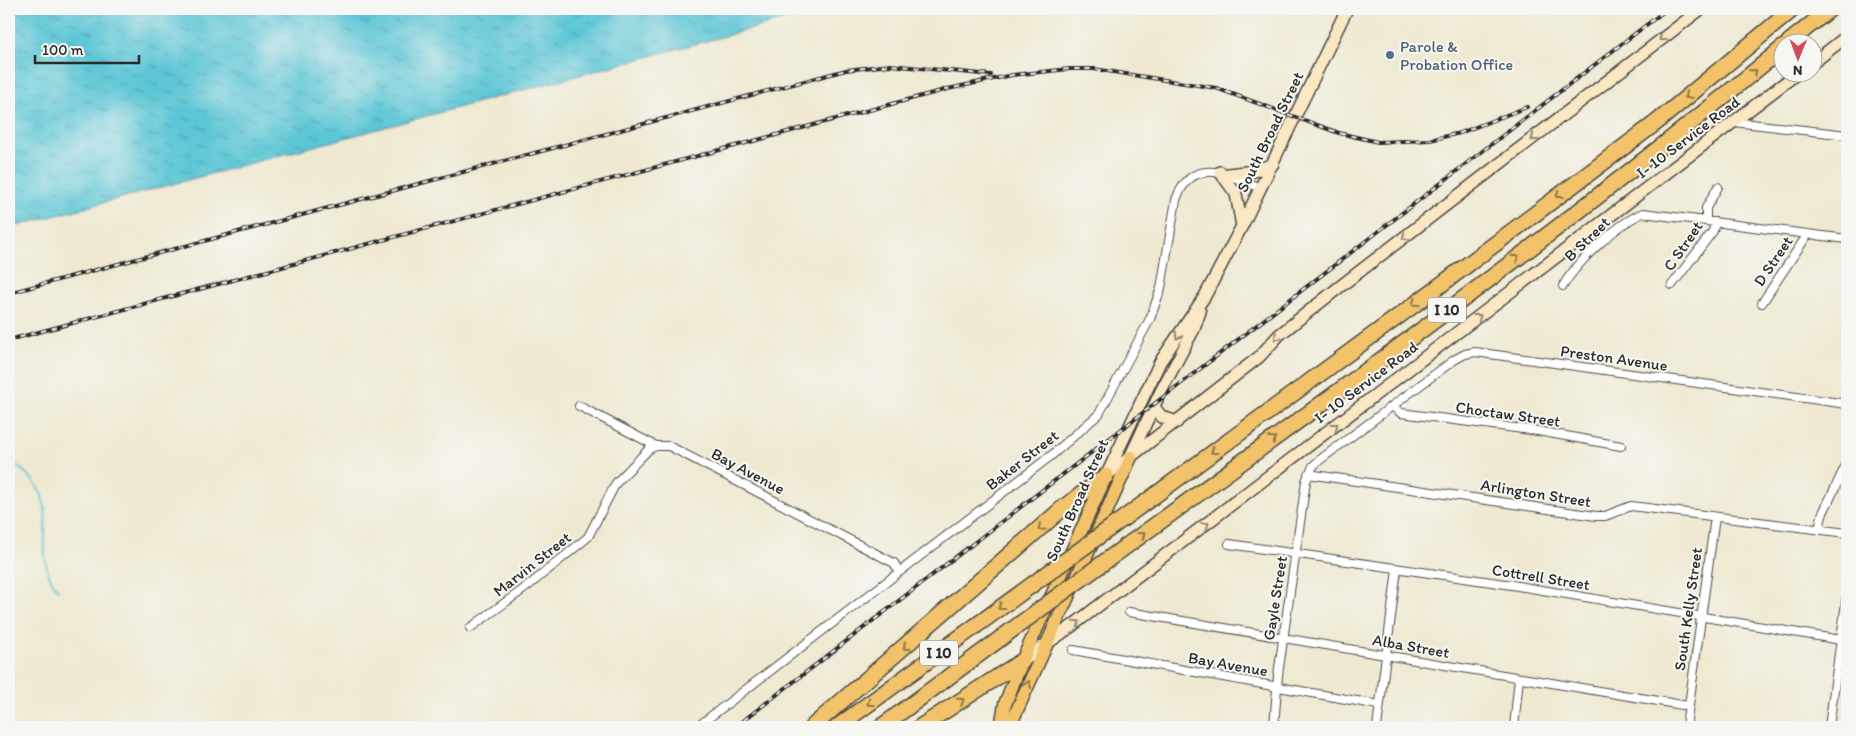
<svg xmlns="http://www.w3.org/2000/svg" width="1856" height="736" font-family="Itim,sans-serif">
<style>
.water{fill:url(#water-ripples);stroke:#447880}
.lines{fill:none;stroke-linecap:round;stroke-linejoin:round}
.stream{stroke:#5cc6d6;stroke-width:2}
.street-casing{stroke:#484844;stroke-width:10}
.secondary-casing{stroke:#484844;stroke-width:14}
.primary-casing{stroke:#484844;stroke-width:15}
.highway-casing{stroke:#484844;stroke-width:18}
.street{stroke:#fff;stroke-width:8}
.secondary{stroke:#fae7c3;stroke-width:11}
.primary{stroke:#f2c36a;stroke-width:12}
.highway{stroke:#f2c36a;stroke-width:15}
.rail-casing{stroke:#2b2b2b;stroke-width:4}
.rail{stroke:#f6f6f2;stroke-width:2;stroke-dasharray:5.5;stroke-linecap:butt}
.highway-bridge-casing{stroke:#484844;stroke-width:18;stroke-linecap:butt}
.highway-bridge{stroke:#f2c36a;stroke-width:15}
.oneway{stroke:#928977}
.oneway2{stroke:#8e774a}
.service-dot{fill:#5c6f8a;stroke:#f6f6f2;stroke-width:2}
.labels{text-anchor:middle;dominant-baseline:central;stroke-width:4;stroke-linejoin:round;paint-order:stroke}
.shield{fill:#f6f6f2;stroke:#686867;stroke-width:1}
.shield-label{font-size:15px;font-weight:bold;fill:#2b2b2b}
.service-label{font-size:16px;fill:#4e5e75;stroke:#f6f6f2;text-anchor:start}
.street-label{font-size:16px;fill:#2b2b2b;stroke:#f6f6f2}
</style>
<defs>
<pattern id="water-ripples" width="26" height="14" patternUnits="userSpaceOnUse" patternTransform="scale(1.25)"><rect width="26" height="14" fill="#5cc6d6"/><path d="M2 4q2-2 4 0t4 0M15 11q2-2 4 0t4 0" fill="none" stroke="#4ca1ae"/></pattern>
</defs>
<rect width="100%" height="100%" fill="#f6f6f2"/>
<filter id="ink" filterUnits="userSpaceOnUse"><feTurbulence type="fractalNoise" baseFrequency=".02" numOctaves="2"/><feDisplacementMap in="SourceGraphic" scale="10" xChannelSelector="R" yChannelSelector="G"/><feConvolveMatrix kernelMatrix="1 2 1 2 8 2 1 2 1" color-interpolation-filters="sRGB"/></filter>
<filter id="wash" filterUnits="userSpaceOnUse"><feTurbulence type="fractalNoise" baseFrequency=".0096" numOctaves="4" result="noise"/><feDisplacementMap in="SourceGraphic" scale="20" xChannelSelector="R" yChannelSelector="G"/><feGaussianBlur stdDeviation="1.12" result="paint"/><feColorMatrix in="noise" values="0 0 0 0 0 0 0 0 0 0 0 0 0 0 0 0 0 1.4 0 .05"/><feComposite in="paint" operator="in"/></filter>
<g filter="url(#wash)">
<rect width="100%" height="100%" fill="#efe9d2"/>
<path class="water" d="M9,9h817l-817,219z"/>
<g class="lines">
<path class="stream" d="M9,461c67,39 14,85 49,129"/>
</g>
</g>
<g filter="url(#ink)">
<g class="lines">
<defs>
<path id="street" d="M1734,122l113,13
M1706,220v-12l12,-21
M1672,285l41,-54 2,-9
M1563,286c14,-24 54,-62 80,-73l204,26
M1762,303l46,-69
M579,406l77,40h13l225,117 5,8
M1392,406l9,7 137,18 83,15
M1308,474l288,42h9l26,-10 216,27
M1819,530l3,-15 25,-52
M1229,544l283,41 335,56
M1129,612l559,94
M470,628l58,-42 60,-49 28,-54 33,-34 7,-3
M1073,650l306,55
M697,727l355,-272 47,-41 51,-95 11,-31 15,-88c16,-45 52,-26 84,-12
M1274,727l4,-52 28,-194 7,-15 8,-7 133,-99 11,-6 10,-2 372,52
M1377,727l20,-158
M1514,727l5,-49
M1686,727l29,-210
M1829,727l18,-132"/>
<path id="secondary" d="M1814,62l33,-26
M1220,172l16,22 6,32
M1228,174l26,-3 19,-7
M1154,407l8,10 15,5
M1131,455l30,-64 33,-62 6,-17
M1107,474l53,-112 45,-66 37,-70 105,-217
M1106,476l153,-119 20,-22 63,-50 359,-276
M1022,661l50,-35 727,-554"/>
<path id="primary" d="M1001,727l4,-23 17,-43 84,-185
M1006,727l7,-8 118,-262"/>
<path id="highway" d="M1789,42l41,-33
M1124,518l298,-219 235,-177 136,-113
M1103,563c230,-167 462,-334 681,-516
M812,727l251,-219 43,-32
M837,727l203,-148
M881,727l139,-103
M920,727l102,-66"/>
</defs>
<use href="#street" class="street-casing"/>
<use href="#secondary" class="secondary-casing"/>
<use href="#primary" class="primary-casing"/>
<use href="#highway" class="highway-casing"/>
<use href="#street" class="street"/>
<use href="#secondary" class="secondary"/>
<use href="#primary" class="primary"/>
<use href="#highway" class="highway"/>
<defs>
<path id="rail" d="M9,293l837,-223 44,-5 101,10
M9,340l939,-251 64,-14 57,-6h25l122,19 123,45 39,9 52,-2 30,-7 67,-26
M735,727l932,-718"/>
</defs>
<use href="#rail" class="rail-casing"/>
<use href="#rail" class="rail"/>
<defs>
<path id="highway-bridge" d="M1040,579l84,-61
M1020,624l83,-61"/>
</defs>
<use href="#highway-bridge" class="highway-bridge-casing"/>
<use href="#highway-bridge" class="highway-bridge"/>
</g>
<defs><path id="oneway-chevron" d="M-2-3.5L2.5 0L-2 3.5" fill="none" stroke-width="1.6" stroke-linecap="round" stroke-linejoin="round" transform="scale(1.25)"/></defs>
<g class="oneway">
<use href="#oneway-chevron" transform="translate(1662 38) rotate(142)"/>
<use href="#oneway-chevron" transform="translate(1534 138) rotate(142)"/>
<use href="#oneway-chevron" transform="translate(1405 237) rotate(143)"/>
<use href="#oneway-chevron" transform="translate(1478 317) rotate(-37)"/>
<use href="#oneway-chevron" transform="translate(1178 336) rotate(124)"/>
<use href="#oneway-chevron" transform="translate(1277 337) rotate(136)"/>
<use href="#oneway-chevron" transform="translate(1335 426) rotate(-37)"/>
<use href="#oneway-chevron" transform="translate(1206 525) rotate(-37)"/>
<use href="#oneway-chevron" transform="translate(1077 623) rotate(-37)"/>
</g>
<g class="oneway2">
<use href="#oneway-chevron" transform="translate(1754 72) rotate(-40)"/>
<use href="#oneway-chevron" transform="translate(1688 96) rotate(140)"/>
<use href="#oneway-chevron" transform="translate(1559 195) rotate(143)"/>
<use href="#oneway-chevron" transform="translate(1516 258) rotate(-37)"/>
<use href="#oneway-chevron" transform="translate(1415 303) rotate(144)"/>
<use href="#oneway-chevron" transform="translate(1273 439) rotate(-36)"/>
<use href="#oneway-chevron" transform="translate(1214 451) rotate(144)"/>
<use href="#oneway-chevron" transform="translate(1041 528) rotate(138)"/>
<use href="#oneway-chevron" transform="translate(1142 535) rotate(-36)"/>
<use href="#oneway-chevron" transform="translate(1001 607) rotate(144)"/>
<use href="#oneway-chevron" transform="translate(906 647) rotate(139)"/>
<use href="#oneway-chevron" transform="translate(1028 684) rotate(-66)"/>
<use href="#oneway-chevron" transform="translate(961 701) rotate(-32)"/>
<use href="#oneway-chevron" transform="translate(870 703) rotate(144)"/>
</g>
</g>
<circle class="service-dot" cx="1390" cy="55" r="5"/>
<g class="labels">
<g class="shield">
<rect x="1428" y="297.5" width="38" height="25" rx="4"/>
<rect x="920" y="640.5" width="38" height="25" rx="4"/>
</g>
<g class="shield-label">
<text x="1447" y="310">I 10</text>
<text x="939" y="653">I 10</text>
</g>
<g class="service-label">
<text x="1400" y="46">Parole &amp;<tspan x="1400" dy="18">Probation Office</tspan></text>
</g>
<g class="street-label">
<text transform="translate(1270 132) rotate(-64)">South Broad Street</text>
<text transform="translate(1688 137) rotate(-37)">I- 10 Service Road</text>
<text transform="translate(1587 239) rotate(-44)">B Street</text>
<text transform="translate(1683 246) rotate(-56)">C Street</text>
<text transform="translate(1773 261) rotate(-56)">D Street</text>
<text transform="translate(1614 358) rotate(8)">Preston Avenue</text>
<text transform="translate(1366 382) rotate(-37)">I- 10 Service Road</text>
<text transform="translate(1508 414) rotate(8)">Choctaw Street</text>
<text transform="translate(1022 460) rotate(-38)">Baker Street</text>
<text transform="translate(748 471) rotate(28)">Bay Avenue</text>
<text transform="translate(1536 493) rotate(9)">Arlington Street</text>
<text transform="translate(1077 500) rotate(-66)">South Broad Street</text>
<text transform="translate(532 564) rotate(-38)">Marvin Street</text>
<text transform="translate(1541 577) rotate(9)">Cottrell Street</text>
<text transform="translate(1275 598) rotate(-81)">Gayle Street</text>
<text transform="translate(1688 609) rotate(-82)">South Kelly Street</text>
<text transform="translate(1411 646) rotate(10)">Alba Street</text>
<text transform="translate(1228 664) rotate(10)">Bay Avenue</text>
</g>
</g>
<rect width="1856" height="736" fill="none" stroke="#f6f6f2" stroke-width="30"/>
<g transform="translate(1798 58) rotate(181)"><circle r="24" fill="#f6f6f2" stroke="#a5a5a2"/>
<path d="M0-4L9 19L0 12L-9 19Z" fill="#d1495b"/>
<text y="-8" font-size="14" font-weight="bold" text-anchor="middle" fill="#2b2b2b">N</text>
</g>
<path d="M35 55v8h104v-8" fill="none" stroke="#2b2b2b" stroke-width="2.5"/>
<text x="42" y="55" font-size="15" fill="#2b2b2b" stroke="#f6f6f2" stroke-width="4" paint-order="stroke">100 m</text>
</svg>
